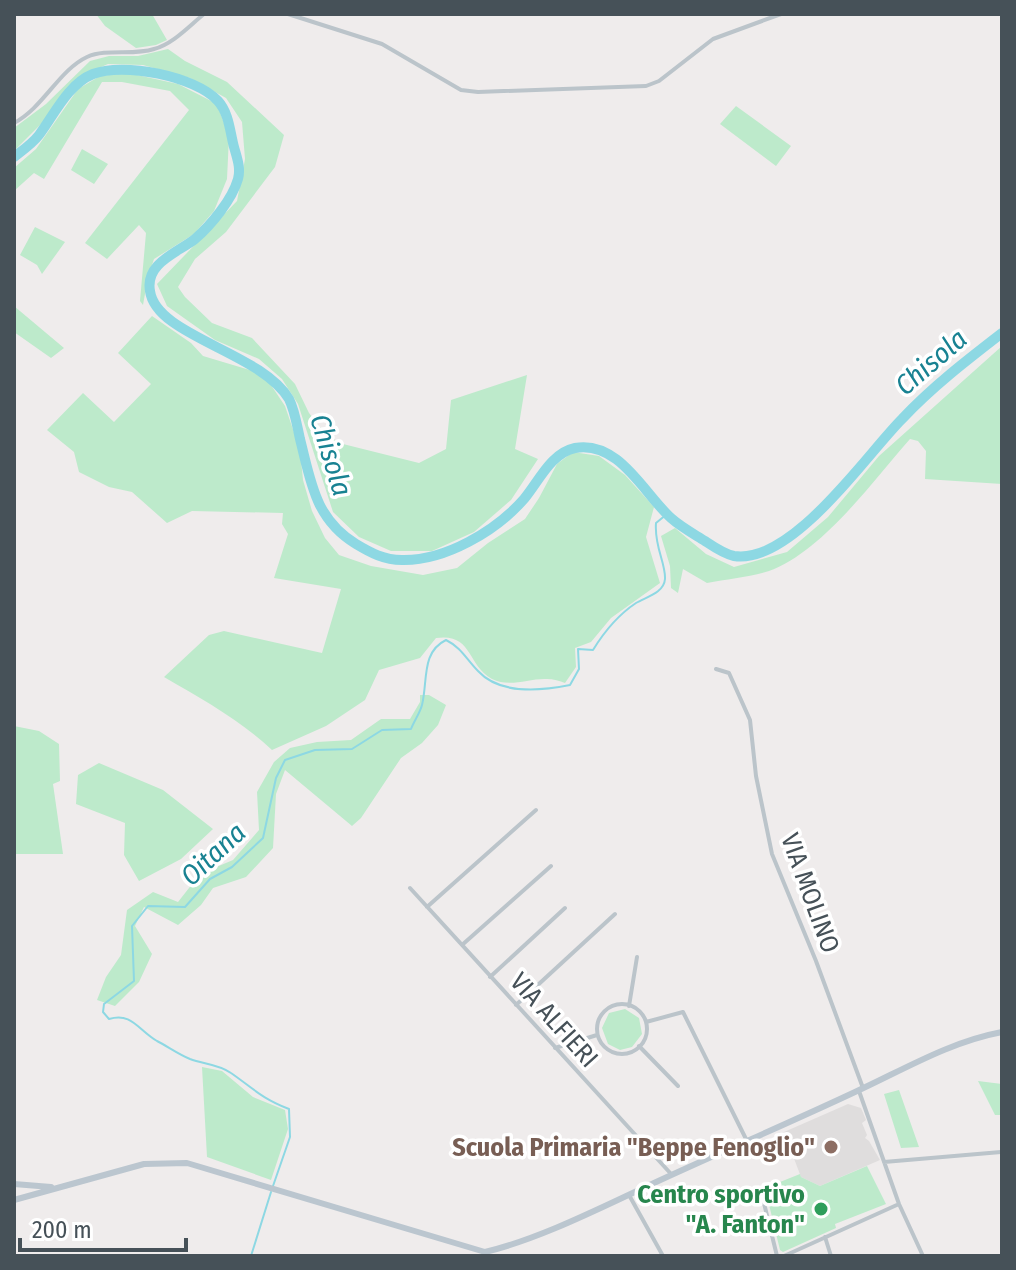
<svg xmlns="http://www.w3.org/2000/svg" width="1016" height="1270" font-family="'Fira Sans Condensed',sans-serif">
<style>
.education{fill:#dfdddd}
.green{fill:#bdeacb}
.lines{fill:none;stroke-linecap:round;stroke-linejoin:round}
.stream{stroke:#8dd8e3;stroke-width:2}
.river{stroke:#8dd8e3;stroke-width:10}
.street{stroke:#bbc4ca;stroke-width:4}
.secondary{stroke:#bbc6cf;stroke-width:6}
.education-dot{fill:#8d6e63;stroke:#fff;stroke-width:3}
.leisure-dot{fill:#2e9e5b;stroke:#fff;stroke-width:3}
.labels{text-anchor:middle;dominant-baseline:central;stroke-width:7;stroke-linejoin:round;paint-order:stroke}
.street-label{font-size:26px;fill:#465158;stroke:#fff}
.education-label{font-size:26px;font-weight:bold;fill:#785e54;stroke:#fff;text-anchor:end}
.leisure-label{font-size:26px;font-weight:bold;fill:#27864d;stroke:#fff;text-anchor:end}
.water-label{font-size:28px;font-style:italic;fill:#188292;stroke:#fff}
</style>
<rect width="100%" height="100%" fill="#efecec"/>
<path class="education" d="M848,1104l13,4 5,12 -4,3 5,12 -2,3 4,3 11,19 -60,26 -19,-9 -17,-45z"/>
<path class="green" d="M96,14h56l15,26 -11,5 -20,3 -31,-22z
M168,49l17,12 42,21 57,53 -9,32 -49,65 -31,27 -17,28 7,10 27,26 40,15 43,46 14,29 15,19 15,11 80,20 27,-14 5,-49 76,-25 -12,74 23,10 -27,41 -37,32 -42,19h-41l-32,-14 -26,-25 -35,-108 -16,-25 -23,-20 -44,-19 -48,-34 -10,-22 80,-83 8,-42 -3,-37 -16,-24 -36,-20 -47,-13 -35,-1 -25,11 -17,15 -20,29 -32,32v-23l32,-24 44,-43 19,-5h29z
M128,73l50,11 39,20 12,33 -2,42 -13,32 -20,23 -40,25 -6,18 -5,28 -3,-4 6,-68 -7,-8 -32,34 -22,-16 104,-133 -19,-19 -48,-9h-20l-58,97 -10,-6 -20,18v-23l22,-19 42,-60 22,-13z
M736,106l55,40 -15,20 -56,-42z
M82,149l26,15 -14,20 -23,-14z
M35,227l30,15 -23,32 -5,-9 -17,-10z
M14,306l50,42 -13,10 -37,-26z
M152,316l39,27 12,13 50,15 14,8 18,27 15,44 3,30 9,31 13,27 14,17 32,11 52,9 34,-7 31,-25 37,-24 14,-21 18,-34 16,-12 26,4 26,19 29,32 -8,30 14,46 -49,35 -20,24 -16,6 1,19 -11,16c-5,-2 -12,-4 -18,-4 -18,-1 -37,9 -55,0 -26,-15 -19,-46 -56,-41l-16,20 -41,12 -14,30 -39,26 -54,24c-32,-30 -70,-51 -108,-73l45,-42 15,-4 98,22 19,-64 -67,-11 14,-44 -6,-10 1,-11 -91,-2 -25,12 -35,-31 -23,-5 -30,-15 -5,-20 -27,-22 36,-37 31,29 37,-38 -33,-31z
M1002,346v138l-77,-5 1,-28 -8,-10 -8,-2c-37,42 -88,113 -141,132 -19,6 -42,8 -62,12l-24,-14 -5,24 -7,-5 -1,-22 -9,-30 14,-8 31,26 28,13 53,-15 41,-35 51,-61z
M420,695h9l17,10 -8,20 -16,18 -21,15 -40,60 -9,8 -67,-56 -9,24 -3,54 -27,29 -33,11 -12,17 -23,20 -34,-18 -9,19 17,28 -13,28 -24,24 -18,-6 9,-23 15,-22 6,-45 26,-18 25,10 22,-28 33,-14 26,-30 -2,-38 17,-30 16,-14 27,-6 34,-2 30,-21h29l10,-17z
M14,726l25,5 20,13 1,37 -7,3 10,70h-49z
M99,763l64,27 50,39 -32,30 -42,22 -15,-26 1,-32 -49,-19 2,-29z
M625,1009l14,9 3,16 -10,13 -12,3 -12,-6 -6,-16 7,-15z
M202,1067l20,4 31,26 32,13 3,19 -17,51 -64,-23z
M978,1081l24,3v31h-7z
M899,1090l20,57 -18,1 -17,-54z
M867,1166l19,38 -51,20 1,4 -53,24 -3,-2 -15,-62 35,-14 1,3 19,9z"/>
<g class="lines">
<path class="stream" d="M273,1186l17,-49 -1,-28c-28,-11 -35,-20 -58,-36 -12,-9 -28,-9 -41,-14 -12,-5 -23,-13 -33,-18 -19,-11 -25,-29 -48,-22l-6,-7 1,-8 30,-23 -2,-55 16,-20 37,1 25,-28 22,-12 31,-29 13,-60 9,-18 30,-10 37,-1 30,-19 29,-1c3,-8 9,-16 11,-24 6,-24 -1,-53 24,-65 16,8 20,19 32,31 22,24 62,20 92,14l9,-16 -1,-20 15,1c11,-18 25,-35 43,-47 10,-6 28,-10 29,-24 1,-15 -11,-33 -9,-56l11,-9
M251,1256l20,-64"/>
<path class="river" d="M14,157c9,-7 18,-13 25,-22 15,-20 29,-51 54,-61 30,-12 102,2 125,27 11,12 12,31 16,46 3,11 7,21 4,32 -6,21 -27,46 -43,60 -18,14 -50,24 -45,52 6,45 111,61 139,108 6,12 8,27 11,40 11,43 15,80 56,105 15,9 28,16 46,16 43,1 94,-29 122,-61 15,-18 27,-46 51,-51 44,-8 69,46 96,70 10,9 23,16 34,23 9,6 19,13 29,15 58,9 132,-101 168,-137 30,-32 65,-59 100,-86"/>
<path class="street" d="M288,14l94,30 79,46 17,2 168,-6 13,-5 54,-42 68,-25
M14,123c29,-15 45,-53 73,-66 20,-9 46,-1 67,-8 19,-5 35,-23 50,-35
M716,669l13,4 21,47 6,56 16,78 44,107 47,127
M410,888l262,287
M427,907l109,-97
M462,945l89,-79
M490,977l75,-69
M597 1029a25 25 0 1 1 50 0a25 25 0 1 1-50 0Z
M516,1005l99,-91
M629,1006l8,-49
M646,1022l37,-10 64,129
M639,1046l39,40
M555,1048l42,-13
M859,1091l40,113 24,52
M884,1162l117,-10
M761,1191l16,65
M629,1195l34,61
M825,1237l6,19
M784,1256l115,-52"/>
<path class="secondary" d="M14,1184l37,3
M14,1200l130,-36 43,-1 298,89c55,-13 117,-45 169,-69 67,-31 135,-60 201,-91 48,-22 94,-50 147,-60"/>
</g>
<circle class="education-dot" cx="831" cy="1147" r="8"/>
<circle class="leisure-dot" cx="821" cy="1209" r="8"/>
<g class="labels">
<g class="street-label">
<text transform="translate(810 893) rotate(70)">VIA MOLINO</text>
<text transform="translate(554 1020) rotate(48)">VIA ALFIERI</text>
</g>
<g class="education-label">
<text x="815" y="1147">Scuola Primaria "Beppe Fenoglio"</text>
</g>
<g class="leisure-label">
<text x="805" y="1194">Centro sportivo<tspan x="805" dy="30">"A. Fanton"</tspan></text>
</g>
<g class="water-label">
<text transform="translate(931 362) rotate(-41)">Chisola</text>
<text transform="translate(331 455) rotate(73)">Chisola</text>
<text transform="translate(213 854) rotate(-43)">Oitana</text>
</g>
</g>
<rect width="1016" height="1270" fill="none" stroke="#465158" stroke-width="32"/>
<path d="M20 1238v12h166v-12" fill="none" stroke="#465158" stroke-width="4"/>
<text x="32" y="1238" font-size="24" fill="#465158" stroke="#ffffff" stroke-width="6" paint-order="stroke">200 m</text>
</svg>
